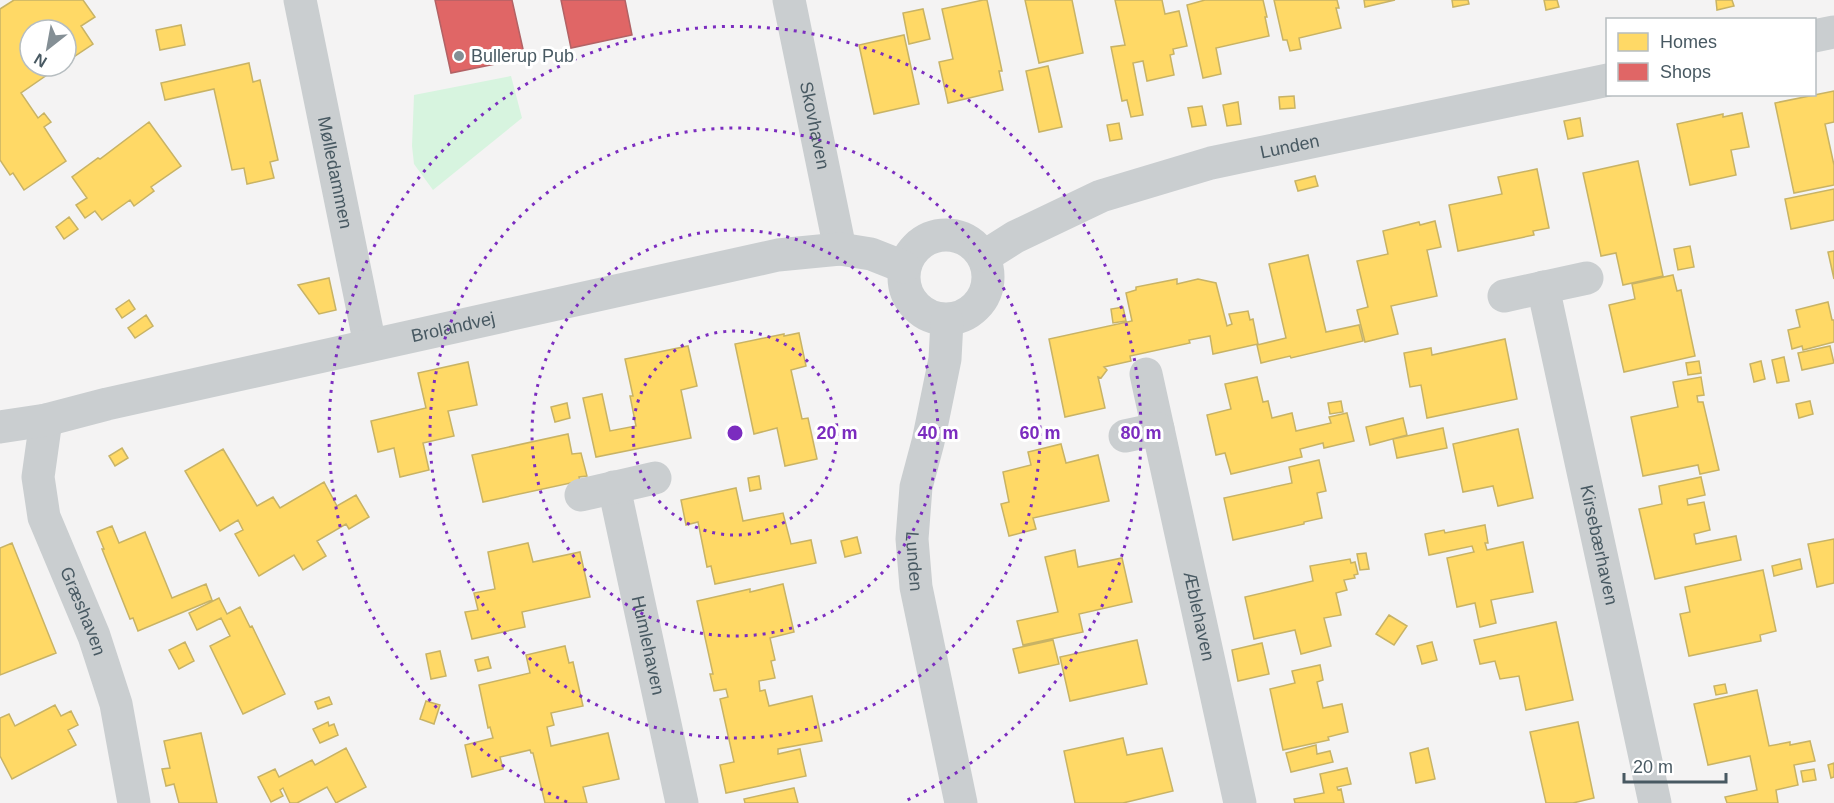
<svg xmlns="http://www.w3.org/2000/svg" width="1834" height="803" font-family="Helvetica,sans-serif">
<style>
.green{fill:#d7f4df}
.homes{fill:#ffd966;stroke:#c8b365;stroke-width:1.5}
.shops{fill:#e06666;stroke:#b26265;stroke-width:1.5}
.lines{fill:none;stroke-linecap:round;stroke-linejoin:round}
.minor{stroke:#caced0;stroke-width:33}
.ring{fill:none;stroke:#7b2cbf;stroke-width:3;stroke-dasharray:3 6}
.poi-dot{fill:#848f95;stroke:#fff;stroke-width:2}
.labels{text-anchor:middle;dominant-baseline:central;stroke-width:6;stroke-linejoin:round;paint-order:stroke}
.poi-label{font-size:18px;fill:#485962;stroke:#fff;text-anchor:start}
.street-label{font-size:18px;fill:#485962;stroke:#fff}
.centre{fill:#7b2cbf;stroke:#fff;stroke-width:3}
.ring-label{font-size:18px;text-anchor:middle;font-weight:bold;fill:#7b2cbf;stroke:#fff;stroke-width:6;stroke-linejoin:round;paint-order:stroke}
</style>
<rect width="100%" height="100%" fill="#f4f3f3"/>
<path class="green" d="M511,76l11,42 -89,72 -19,-26 -2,-18 2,-51z"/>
<path class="homes" d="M14,0h69l12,17 -14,9 12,18 -27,18v-32h-36v36h30l-39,27 17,25 6,-5 7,9 -7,5 22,34 -42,29 -11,-17 -3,2 -10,-15v-151z
M983,0h4l15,71h-3l4,19 -55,13 -9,-41 14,-3 -11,-50z
M1025,0h47l11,53 -44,10z
M1115,0h47l3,14 14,-3 8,35 -14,3 1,5 -4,1 4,20 -27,6 -4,-20 -10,2 10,52 -12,2 -4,-17 -5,1 -11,-54 14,-2z
M1205,0h58l4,17h-2l4,19 -53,12 5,26 -18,4 -16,-73z
M1274,0h63l2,8h-3l5,20 -42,10 2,11 -11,2 -3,-11h-4z
M1364,0h31l-30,7z
M1452,0h16l1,4 -16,3z
M1544,0h13l2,7 -13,3z
M1716,0h16l2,6 -17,4z
M923,9l7,30 -21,5 -6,-31z
M181,25l4,20 -25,5 -4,-20z
M904,35l15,69 -45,10 -15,-69z
M249,63l4,19 7,-2 18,80 -8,2 4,16 -27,6 -3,-16 -12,2 -18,-81 -49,11 -4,-17z
M1048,66l14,61 -23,5 -13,-61z
M1834,91v31l-9,2 9,41v20l-40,8 -19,-90z
M1294,96l1,12 -15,1 -1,-12z
M1238,102l3,22 -14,2 -4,-21z
M1202,106l4,19 -14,2 -4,-19z
M1742,113l7,34 -18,3 5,25 -46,10 -13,-61 46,-10v3z
M1580,118l3,18 -15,3 -4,-18z
M149,122l32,44 -30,21 3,4 -20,15 -4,-6 -28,20 -7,-9 -10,7 -9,-13 11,-7 -15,-21 26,-19 2,1z
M1119,123l3,16 -12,2 -3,-16z
M1638,161l25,115 -40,9 -7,-32 -15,3 -18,-83z
M1537,169l12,59 -16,3 1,4 -76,16 -9,-46 53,-11 -4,-17z
M1315,176l3,10 -20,5 -3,-10z
M1834,189v31l-43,9 -6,-30z
M69,217l9,12 -14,10 -8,-12z
M1435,221l6,26 -14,3 10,46 -46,10 7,28 -33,8 -8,-32 11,-3 -11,-46 31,-7 -5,-23 36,-9 1,3z
M1690,246l4,21 -16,3 -4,-21z
M1834,251v28l-6,-27z
M1308,255l18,77 33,-7 4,16 -72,17 -1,-2 -29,7 -4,-18 29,-7 -17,-74z
M1673,275l4,16 4,-1 14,66 -71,16 -15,-67 26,-6 -3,-15z
M329,278l7,32 -17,4 -21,-29z
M1177,279v5l21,-5 18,4 11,43 5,-2 -3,-10 19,-3 2,9 3,-1 5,25 -45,10 -3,-18 -21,4 1,3 -60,13 1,5 -27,6 3,3 -6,8 -3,-1 7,31 -40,9 -16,-78 83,-18 -6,-28 10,-3v-3z
M129,300l6,9 -13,9 -6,-9z
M1828,302l4,18h2v22l-31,8 -1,-4 -10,3 -4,-19 12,-3 -4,-17z
M1123,307l3,14 -13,2 -2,-14z
M146,315l7,11 -18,12 -7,-10z
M799,333l7,33 -15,4 11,49 6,-1 9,41 -32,7 -8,-38 -23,6 -19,-90 49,-10v2z
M1505,339l12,60 -90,19 -6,-33 -11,2 -6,-34 27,-5 1,7z
M688,346l9,40 -16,4 10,48 -95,19 -13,-59 19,-4 8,37 26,-5 -6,-30h3l-8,-37z
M1830,346l4,17 -32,7 -4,-17z
M1784,357l5,24 -12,2 -5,-23z
M1699,361l2,12 -13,2 -2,-12z
M1761,361l4,18 -11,3 -4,-18z
M468,362l9,43 -29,6 6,25 -31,7 6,27 -29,7 -6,-29 -16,4 -7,-31 55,-13 -8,-35z
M1257,377l6,25 5,-1 4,17 20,-5 4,18 35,-8 -2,-6 18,-4 7,28 -30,7 -1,-5 -23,6 2,8 -71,17 -6,-21 -9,2 -9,-40 24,-6 -6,-25z
M1701,377l3,18 -7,1 1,6h5l16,68 -19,4 -2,-9 -55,11 -12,-59 47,-10 -5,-25z
M1341,401l2,11 -13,2 -2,-11z
M1810,401l3,13 -14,4 -3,-14z
M567,403l3,15 -15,4 -4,-15z
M1403,418l4,17 -37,10 -4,-18z
M1443,428l4,20 -50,10 -4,-19z
M1518,429l15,69 -35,8 -5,-20 -30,6 -10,-48z
M568,434l4,20 9,-1 6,23 -8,1 1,4 -97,21 -11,-47z
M1061,444l5,19 32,-8 11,46 -76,17 3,11 -27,7 -8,-32 8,-2 -6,-30 28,-7 -3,-13z
M122,448l6,10 -13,8 -6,-10z
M223,449l34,57 16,-9 7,11 44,-26 13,24 19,-11 13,22 -20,12 -3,-5 -29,17 9,15 -23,14 -9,-15 -35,21 -24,-42 8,-4 -5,-10 -18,11 -35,-60z
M1319,460l7,31 -9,2 5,25 -18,4v2l-71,16 -9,-42 68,-15 -3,-16z
M759,476l2,13 -11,2 -2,-13z
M1701,477l4,18 -18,4 1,6 16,-3 6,28 -16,4 2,10 40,-8 5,24 -86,19 -16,-70 23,-5 -3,-18z
M736,488l7,33 40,-8 8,31 20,-4 5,23 -101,21 -4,-18 -4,1 -9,-45 -12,3 -5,-25z
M1485,525l3,18h-3l2,7 36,-8 10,50 -42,8 5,23 -16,4 -5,-24 -18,4 -10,-49 27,-6 -2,-6 -43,9 -4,-21 19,-4 1,3z
M112,526l7,17 26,-11 27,66 34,-14 6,16 -74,31 -5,-13 -3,1 -28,-70h2l-7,-17z
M857,537l4,16 -16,4 -4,-16z
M1834,539v44l-17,4 -9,-43z
M12,543l44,110 -56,22v-127z
M528,543l5,19 47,-10 10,45 -68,15 3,15 -53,12 -7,-27 13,-2 -4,-17 21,-4 -7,-37z
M1075,550l3,17 44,-9 10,44 -53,12 4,18 -60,13 -6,-24 41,-9 -13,-55z
M1366,553l3,16 -9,1 -3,-16z
M1350,559l1,4 4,-1 3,12 -4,1 1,3 -11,2 3,10 -11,3 5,22 -17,3 7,28 -30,8 -6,-24 -41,9 -9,-42 68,-16 -3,-15z
M1800,559l2,10 -28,7 -2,-10z
M1763,570l13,61 -16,4 1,6 -72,15 -9,-42 10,-2 -5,-25z
M783,584l11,48 -24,6 5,22 -4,1 4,17 -16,3 1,10 5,-1 4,16 43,-10 10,45 -44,8v5l22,-5 6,27 -80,17 -6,-28 14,-3 -14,-63 8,-2 -2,-8 -12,2 -4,-17h3l-16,-73 53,-12v3z
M219,598l8,16 13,-7 10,20 2,-1 33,68 -42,20 -33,-68 20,-10 -9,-18 -24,12 -8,-17z
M1389,615l18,11 -13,19 -18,-11z
M1556,622l17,78 -47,10 -7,-34 -19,3 -5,-18 -15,3 -6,-24z
M1053,640l6,24 -40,9 -6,-24z
M1137,640l10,44 -77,17 -10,-44z
M185,642l9,19 -15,8 -10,-19z
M1432,642l5,18 -15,4 -5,-18z
M1262,643l7,31 -31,7 -6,-31z
M565,646l4,17 4,-1 10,44 -32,7 3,12 -7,2 4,19 57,-13 11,46 -36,8 4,16h-42l-12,-50h-2l-1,-3 -30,7 3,12 -31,8 -7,-32 28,-7 -3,-11 -2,1 -9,-43 51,-12 -4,-18z
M440,651l6,25 -15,3 -5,-25z
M488,657l3,11 -13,3 -3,-11z
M1320,665l3,15 -6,2 6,26 19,-4 6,28 -20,5 1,3 -46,10 -13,-61 25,-6 -3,-12z
M1725,684l2,9 -11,2 -2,-9z
M1757,690l12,56 21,-4v3l20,-4 5,20 -21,4 4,20 -22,5 2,13h-51l-2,-6 32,-7 -7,-34 -42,9 -14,-61z
M329,697l3,7 -14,5 -3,-7z
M426,701l14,4 -6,19 -14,-5z
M55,705l6,11 10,-5 7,14 -10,5 8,15 -64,34 -12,-23v-38l9,-4 6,12z
M328,722l1,4 5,-2 4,11 -18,8 -7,-14z
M1578,722l16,76 -21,5h-27l-16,-71z
M201,733l16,70h-38l-5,-19 -8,2 -4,-17 8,-1 -6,-27z
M1123,738l4,17 35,-7 11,43 -50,12h-48l-11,-52z
M1316,745l1,9 13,-3 3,11 -42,10 -5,-19z
M346,748l20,39 -30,16 -9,-16 -30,16h-7l-7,-15 -3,2 3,6 -12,6 -13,-25 17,-8 4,8 33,-17 3,5z
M1428,748l7,31 -19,4 -6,-30z
M1834,763v14l-3,1 -3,-13z
M1347,768l4,16 -14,3 1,3 3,-1 3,14h-49l-1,-4 30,-6 -4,-19z
M1814,769l2,11 -13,2 -2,-11z
M794,788l4,15h-53l-1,-4z"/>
<path class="shops" d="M435,0h77l13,58 -74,15z
M561,0h64l7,35 -61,13z"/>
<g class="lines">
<g class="minor">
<path id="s1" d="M300,0l70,345"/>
<path id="s2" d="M789,0l51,249"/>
<path d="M1814,36l20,-4"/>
<circle cx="946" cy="277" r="42"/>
<path id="s3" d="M985,256l30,-19 86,-41 110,-33 397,-83"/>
<path id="s4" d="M1543,287l112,516"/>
<path d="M1504,296l83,-18"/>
<path id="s5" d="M947,321l-2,38 -17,83 -12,45 -4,52 4,48 45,216"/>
<path id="s6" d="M1146,374l94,429"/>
<path id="s7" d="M46,420l-8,57 6,40 50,119 22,68 18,99"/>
<path id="s8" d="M0,427l46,-7 61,-16 671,-149 62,-6 31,5 33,13"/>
<path d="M1125,436l33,-7"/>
<path id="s9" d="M614,487l68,316"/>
<path d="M581,495l74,-17"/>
</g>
</g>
<g class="ring">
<circle cx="735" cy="433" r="102"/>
<circle cx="735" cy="433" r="203"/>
<circle cx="735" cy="433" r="305"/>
<path d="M567 802A406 406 0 1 1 903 802"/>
</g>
<circle class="poi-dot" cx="459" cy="56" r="6"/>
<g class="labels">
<g class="poi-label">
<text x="471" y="56">Bullerup Pub</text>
</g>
<g class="street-label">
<text stroke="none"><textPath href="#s2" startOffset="128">Skovhaven</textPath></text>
<text stroke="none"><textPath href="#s3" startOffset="326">Lunden</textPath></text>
<text stroke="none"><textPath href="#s1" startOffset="176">Mølledammen</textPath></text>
<text stroke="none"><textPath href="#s8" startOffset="464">Brolandvej</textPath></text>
<text stroke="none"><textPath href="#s4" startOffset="264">Kirsebærhaven</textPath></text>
<text stroke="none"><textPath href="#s5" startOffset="244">Lunden</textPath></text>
<text stroke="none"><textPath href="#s7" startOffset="200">Græshaven</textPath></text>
<text stroke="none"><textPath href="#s6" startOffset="248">Æblehaven</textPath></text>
<text stroke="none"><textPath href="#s9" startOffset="162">Humlehaven</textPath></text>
</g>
</g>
<circle cx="735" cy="433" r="9" class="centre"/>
<g class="ring-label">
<text x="837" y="439">20 m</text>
<text x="938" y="439">40 m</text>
<text x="1040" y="439">60 m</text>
<text x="1141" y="439">80 m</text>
</g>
<rect x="1606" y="18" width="210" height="78" fill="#ffffff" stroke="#b6bdc0" stroke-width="1.5"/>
<rect x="1618" y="33" width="30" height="18" fill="#ffd966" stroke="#b6bdc0" stroke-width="1.5"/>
<text x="1660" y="48" font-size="18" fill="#485962">Homes</text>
<rect x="1618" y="63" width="30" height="18" fill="#e06666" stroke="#b6bdc0" stroke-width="1.5"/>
<text x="1660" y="78" font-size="18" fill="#485962">Shops</text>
<g transform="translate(48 48) rotate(211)"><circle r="28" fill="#ffffff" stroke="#b6bdc0" stroke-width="1.5"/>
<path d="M0-4.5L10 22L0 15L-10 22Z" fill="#848f95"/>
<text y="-9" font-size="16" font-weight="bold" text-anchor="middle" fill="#485962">N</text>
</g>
<path d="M1624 773v9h102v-9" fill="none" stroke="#485962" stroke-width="3"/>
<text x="1633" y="773" font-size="18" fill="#485962" stroke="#ffffff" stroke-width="4.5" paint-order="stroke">20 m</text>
</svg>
